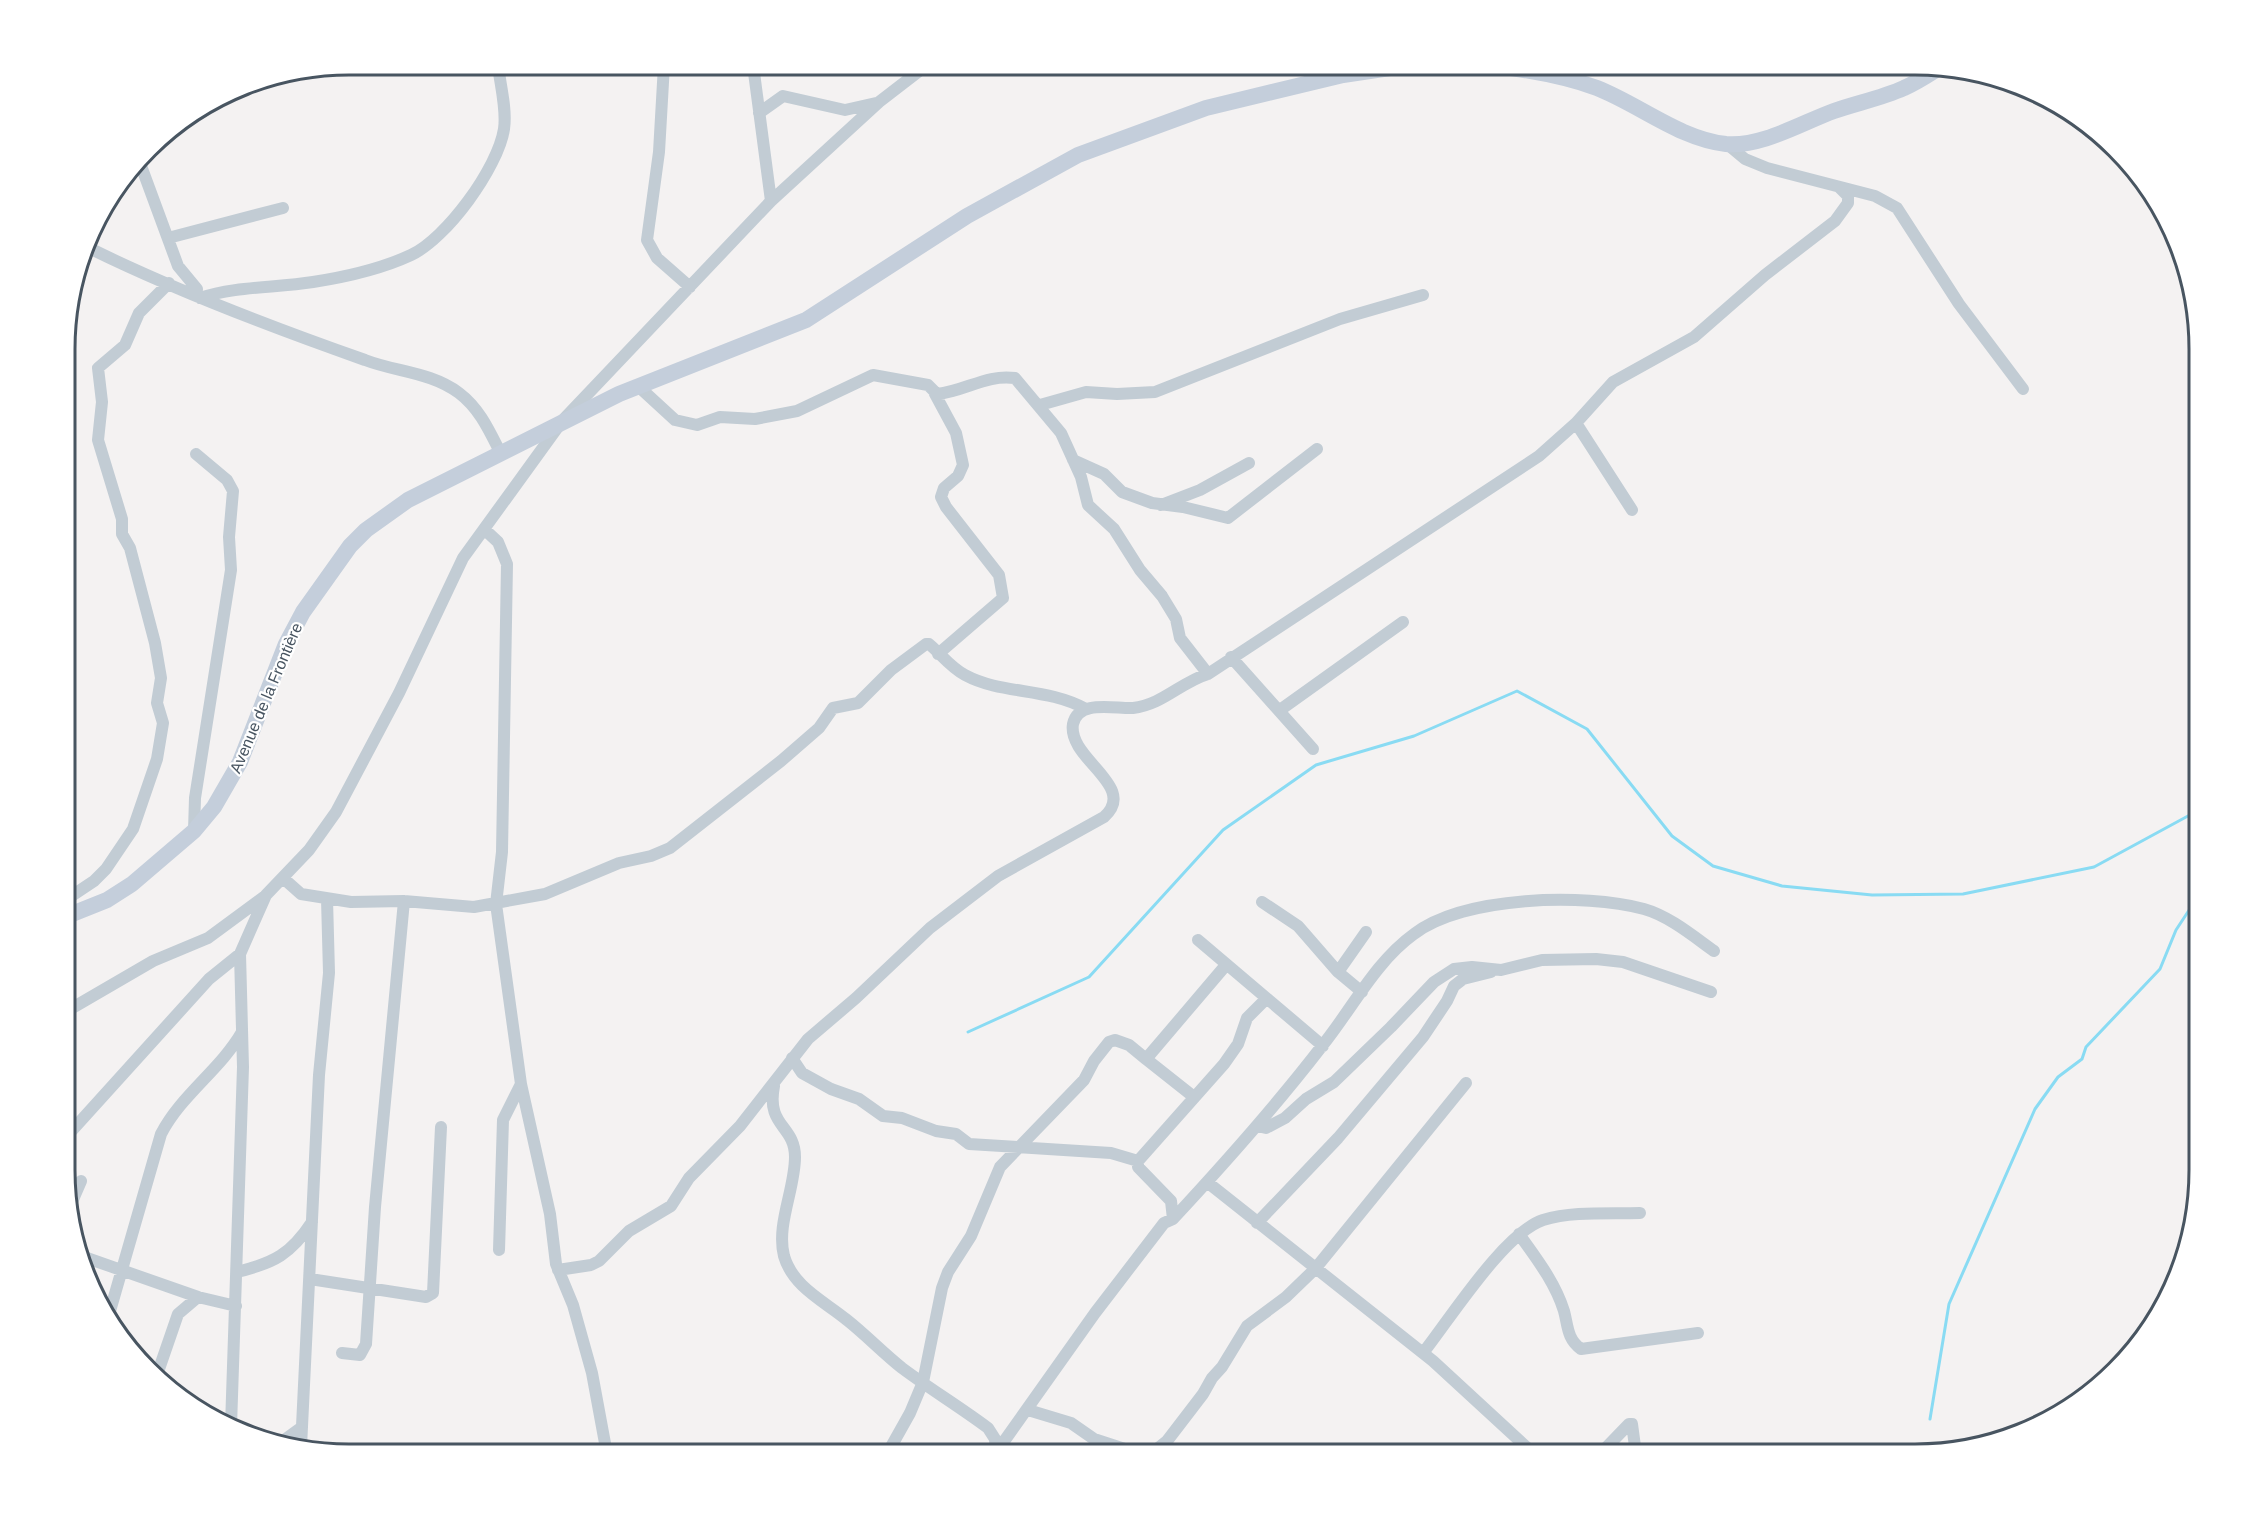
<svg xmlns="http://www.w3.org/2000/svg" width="2264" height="1519" font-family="Arial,sans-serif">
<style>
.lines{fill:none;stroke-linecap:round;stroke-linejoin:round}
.stream{stroke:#89dbf3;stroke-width:3}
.street{stroke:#c2ccd4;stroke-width:12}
.secondary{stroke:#c4cedb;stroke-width:16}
.labels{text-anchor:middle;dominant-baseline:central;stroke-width:4.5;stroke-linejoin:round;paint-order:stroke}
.street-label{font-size:16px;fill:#485561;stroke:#fff}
.rim{fill:none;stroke:#485561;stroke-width:3}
</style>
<rect width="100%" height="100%" fill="#f4f2f2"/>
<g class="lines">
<path class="stream" d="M968,1032l121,-55 134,-147 93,-65 98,-29 103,-45 70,38 85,107 41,30 69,20 90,9 91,-1 131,-27 105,-57
M1930,1419l19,-115 86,-195 23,-32 24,-18 4,-12 74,-78 16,-39 23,-35"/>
<path class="street" d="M664,65l-5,87 -12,88 10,18 33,29
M753,65l18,136
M759,113l24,-17 62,14 31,-7
M1727,144l18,15 22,9 108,28 22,12 62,96 64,85
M140,163l38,103 19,23 -1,7
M168,238l115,-30
M87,247c89,44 184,80 278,113 31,12 66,12 94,33 20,15 30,37 41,59
M200,298c35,-12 76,-10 113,-16 32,-5 68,-13 98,-27 35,-16 87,-87 93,-126 3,-20 -4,-45 -6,-64
M638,386l37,34 22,5 23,-8 35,2 42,-8 76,-36 55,10 9,9c29,-3 49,-20 78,-16l46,55 20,44 7,28 26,24 26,41 22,26 14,23 4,19 28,36
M935,394l21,39 7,32 -5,11 -14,12 -3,9 5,10 53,68 4,23 -65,56
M1040,405l46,-13 31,2 38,-2 185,-73 83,-24
M1576,423l56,87
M1073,460l31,14 18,18 30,11 31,4 45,11 89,-69
M1161,505l39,-15 49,-27
M484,529l14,13 9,22 -5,288 -6,52 25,180 29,130 6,50 17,41 19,68 15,81
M1231,657l82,92
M1280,710l123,-88
M194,831l1,-33 36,-228 -2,-33 4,-46 -6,-11 -31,-26
M283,878l18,16 50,8 53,-1 70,6 71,-13 74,-31 32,-7 19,-8 111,-87 38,-33 14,-20 25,-5 33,-33 35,-26h3c12,10 21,23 36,31 37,20 81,12 121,34
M67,899l27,-18 12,-12 27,-40 24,-70 6,-36 -6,-20 4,-25 -6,-35 -25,-95 -8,-14v-15l-24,-79 4,-38 -4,-34 27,-23 14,-32 30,-30
M1262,902l36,24 40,46 24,20
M1198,940l125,106
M1338,972l28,-40
M67,1011l86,-50 55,-23 57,-42
M792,1058l10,15 29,16 28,10 24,17 19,2 34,13 20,3 13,10 142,9 27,8
M1146,1059l48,38
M774,1086c-8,41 21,39 21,71 0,32 -19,68 -11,99 9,31 40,45 63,64 19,15 36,33 55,48 28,21 58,39 86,60l7,11 1,14
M1257,1126l9,2 19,-10 21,-19 28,-17 57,-55 43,-45 20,-13 18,-2 29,3 41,-10 54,-1 27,3 88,30
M67,1136l142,-157 31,-25 26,-59 43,-45 27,-38 63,-119 64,-135 100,-138 208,-219 108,-99 48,-37
M1207,1182l226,179 101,93
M68,1211l13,-30
M1173,1219l-2,-18 -33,-34v-6l86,-97 14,-20 9,-26 18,-18
M1257,1223l81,-85 85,-101 24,-36 7,-15 9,-7 28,-7
M1519,1234c17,24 36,48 45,77 4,15 3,28 17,38l117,-16
M499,1250l4,-130 18,-36
M84,1257l114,40 38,9
M558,1270l33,-5 8,-4 30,-30 42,-25 18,-28 51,-52 68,-87 48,-41 74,-70 68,-52 106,-59c35,-31 -37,-58 -31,-93 5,-25 42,-15 60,-16 29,-3 48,-26 75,-34l331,-218 37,-33 37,-41 81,-45 71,-62 70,-54 13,-18v-7l-8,-8
M237,1272c37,-9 54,-18 75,-50
M310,1279l116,18 7,-4 8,-166
M108,1318l53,-184c20,-39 59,-64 81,-102
M342,1353l18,2 6,-11 9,-137 29,-306
M1423,1353c27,-34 81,-120 120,-133 30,-9 66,-6 97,-7
M158,1372l20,-58 20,-17
M1028,1410l43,13 23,16 46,15
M231,1426l12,-359 -3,-113
M280,1443l22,-16
M301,1447l18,-372 10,-102 -2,-74
M887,1454l23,-41 13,-31 19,-94 6,-16 23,-36 29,-69 84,-87 10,-19 15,-19 6,-2 14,5 17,14 80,-94
M995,1454l100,-141 69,-90 9,-4c52,-56 102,-112 149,-173 30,-37 53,-84 92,-112 50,-38 170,-41 230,-25 25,7 49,27 70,42
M1144,1454l8,-1 15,-12 36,-47 9,-16 10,-11 25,-41 39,-29 29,-28 151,-186
M1600,1454l29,-30h3l4,30"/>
<path class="secondary" d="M1486,65c38,4 76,10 111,23 43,17 83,51 129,56 36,3 75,-21 108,-33 23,-8 48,-13 70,-23 12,-5 24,-13 35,-20
M67,916l40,-16 25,-16 62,-53 20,-24 26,-45 46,-118 17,-32 47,-66 16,-16 42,-30 211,-106 187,-74 161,-104 111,-61 128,-47 137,-33 67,-10"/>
</g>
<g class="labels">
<g class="street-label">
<text transform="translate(266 698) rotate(-67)">Avenue de la Frontière</text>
</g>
</g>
<path d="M0 0H2264V1519H0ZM349 75H1915A274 274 0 0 1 2189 349V1170A274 274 0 0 1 1915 1444H349A274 274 0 0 1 75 1170V349A274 274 0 0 1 349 75Z" fill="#fff" fill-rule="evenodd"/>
<path class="rim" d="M349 75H1915A274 274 0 0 1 2189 349V1170A274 274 0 0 1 1915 1444H349A274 274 0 0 1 75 1170V349A274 274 0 0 1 349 75Z"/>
</svg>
